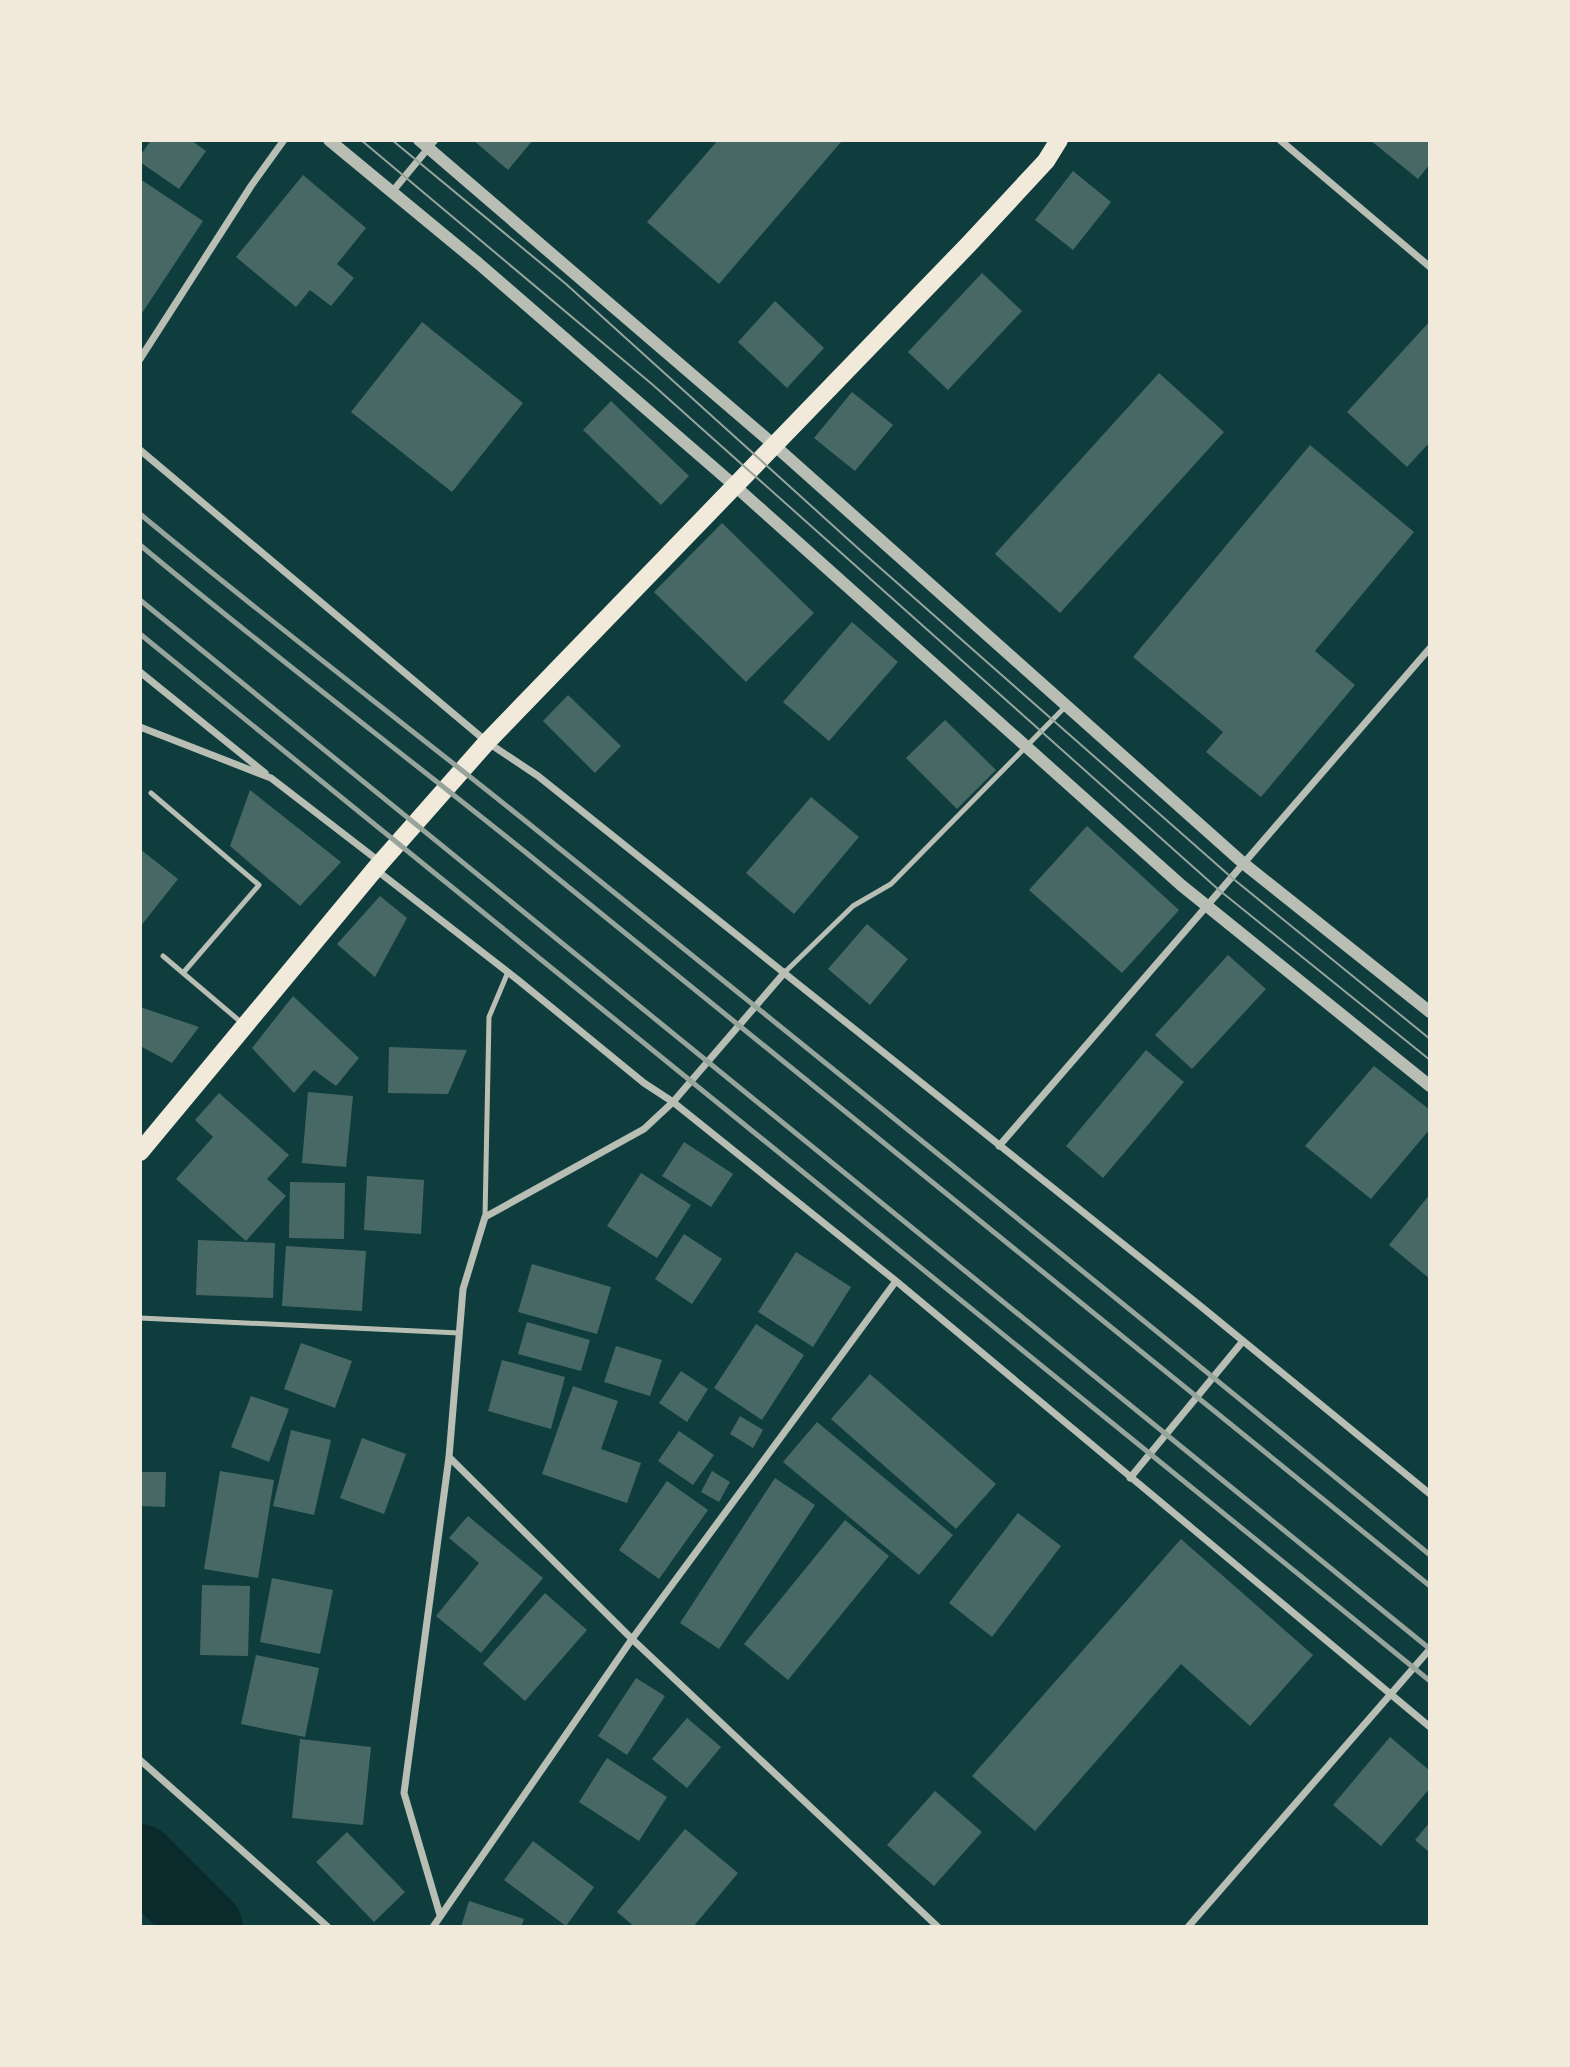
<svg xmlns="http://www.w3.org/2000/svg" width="1570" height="2067" font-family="'Asap Condensed',sans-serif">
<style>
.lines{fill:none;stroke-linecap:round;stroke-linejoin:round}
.river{stroke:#0a2a2b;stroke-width:72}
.building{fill:#486865}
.service{stroke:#b8beb3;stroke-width:5}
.minor{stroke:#b8beb3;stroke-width:7}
.tertiary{stroke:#b8beb3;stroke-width:12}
.primary{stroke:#f1e9da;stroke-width:18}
.tram{stroke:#97a49c;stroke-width:2}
.rail{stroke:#97a49c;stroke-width:5}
</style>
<rect width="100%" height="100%" fill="#0f3d3e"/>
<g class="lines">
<path class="river" d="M140,1860l67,67"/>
</g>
<path class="building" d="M151,140h40l15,11 -27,38 -39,-27v-6z
M473,140h60l-25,30z
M718,140h121l2,2 -122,142 -72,-62z
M1370,140h60v24l-12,15z
M1073,171l38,31 -38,48 -38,-30z
M303,175l63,53 -29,36 17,14 -23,28 -21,-16 -14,17 -60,-50z
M140,179l63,42 -63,95z
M982,273l40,38 -74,79 -40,-38z
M775,301l49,47 -37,40 -49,-46z
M1430,321v121l-23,25 -60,-55z
M422,322l101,81 -71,89 -101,-80z
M1159,373l65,59 -164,181 -65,-59z
M852,392l41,33 -38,46 -41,-33z
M611,401l78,75 -28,29 -78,-75z
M1310,445l104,87 -99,119 40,34 -94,112 -55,-45 17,-20 -90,-75z
M722,523l92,90 -68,69 -92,-90z
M852,622l46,40 -69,79 -46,-39z
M568,695l53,51 -26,27 -52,-52z
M945,720l51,50 -39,39 -51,-51z
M250,790l91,72 -41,44 -70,-60z
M811,797l48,40 -65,77 -48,-41z
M1087,826l92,84 -57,63 -93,-83z
M140,849l38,30 -38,48z
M380,896l27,22 -32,59 -38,-33z
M867,924l41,35 -38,46 -42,-36z
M1228,955l38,34 -74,80 -37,-34z
M293,996l66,62 -23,28 -22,-16 -20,23 -42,-45z
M140,1007l59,20 -27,36 -32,-17z
M389,1047l78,3 -19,44 -60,-1z
M1146,1050l38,32 -81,96 -37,-32z
M1374,1066l56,44v19l-59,70 -66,-53z
M308,1092l45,4 -7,71 -44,-4z
M219,1093l70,62 -22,24 19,17 -40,45 -70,-62 37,-42 -18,-17z
M684,1142l49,32 -22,33 -49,-31z
M641,1173l50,32 -34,53 -50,-32z
M367,1176l57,4 -3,54 -57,-4z
M290,1182l55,1 -1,56 -55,-1z
M1430,1194v85l-41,-34z
M684,1234l38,25 -30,45 -37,-25z
M198,1240l77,3 -2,55 -77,-3z
M286,1246l80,5 -4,60 -80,-5z
M796,1252l55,35 -38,60 -55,-35z
M532,1264l79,23 -14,47 -79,-22z
M527,1322l63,18 -9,31 -63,-17z
M756,1324l48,31 -42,65 -48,-32z
M301,1343l51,18 -17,47 -51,-19z
M616,1346l46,14 -12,36 -46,-14z
M502,1360l63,17 -14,52 -63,-18z
M681,1371l27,18 -21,33 -28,-19z
M870,1374l126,110 -40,45 -125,-110z
M573,1386l45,15 -17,48 40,14 -14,40 -85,-29z
M251,1396l38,13 -20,53 -38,-15z
M740,1416l23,14 -10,18 -23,-14z
M817,1422l136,113 -34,40 -136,-113z
M291,1430l40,10 -17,75 -41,-9z
M679,1431l35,24 -21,30 -35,-24z
M362,1438l44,16 -22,60 -44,-16z
M220,1471l54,9 -16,98 -54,-9z
M712,1471l18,11 -11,20 -18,-10z
M140,1472h26l-1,35 -25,-1z
M775,1478l40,27 -96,144 -39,-26z
M667,1481l41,29 -49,69 -40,-29z
M1018,1513l43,33 -69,91 -43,-34z
M468,1516l75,62 -62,75 -45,-37 43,-53 -30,-25z
M845,1520l44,36 -101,124 -44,-36z
M1181,1539l132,116 -63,71 -69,-62 -146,167 -63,-55z
M272,1578l61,12 -13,64 -60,-12z
M202,1585l48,1 -2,70 -48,-1z
M545,1593l42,37 -62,71 -42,-37z
M256,1655l63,13 -14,69 -64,-13z
M636,1678l29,18 -38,59 -29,-19z
M687,1718l34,29 -34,41 -35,-29z
M1390,1737l40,34v17l-49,58 -48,-41z
M300,1739l71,8 -8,78 -71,-7z
M607,1758l60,39 -28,44 -60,-39z
M935,1791l47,41 -48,54 -47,-41z
M1430,1822v31l-15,-13z
M685,1829l53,44 -45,54h-58l-18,-15z
M347,1832l58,60 -31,30 -58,-60z
M533,1841l61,46 -28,39 -62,-46z
M469,1901l55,18 -3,8h-60z"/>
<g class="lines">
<path class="service" d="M151,793l108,92 -76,88
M163,956l79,67
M785,972l68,-66 38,-22 175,-178
M485,1217l4,-200 19,-45
M140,1318l319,15"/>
<path class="minor" d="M1280,140l150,127
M392,192l43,-52
M140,359l111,-173 33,-46
M140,450l347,292 51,34 660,528 232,190
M140,672l125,101
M140,727l131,51 109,84
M375,869l143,111 126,103 29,19 223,179 534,446
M999,1146l431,-498
M449,1457l183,182 306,288
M1130,1478l113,-137
M140,1760l188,167
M440,1915l-36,-122 45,-336 14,-168 22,-72 159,-88 29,-27 112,-130
M433,1927l199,-288 264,-358
M1188,1927l242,-278"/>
<path class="tertiary" d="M329,140l149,123 257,223 446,399 249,201
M419,140l355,305 469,418 187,149"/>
<path class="primary" d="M140,1152l235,-283 112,-127 481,-497 78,-84 13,-21"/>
<path class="tram" d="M361,140l292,245 566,505 211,170
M392,140l174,144 295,267 370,326 199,162"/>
<path class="rail" d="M140,514c124,103 252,200 378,301 305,246 610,491 912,740
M140,545c126,105 257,204 384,306 303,244 606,488 906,735
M140,600l1290,1049
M140,634l1290,1047"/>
</g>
<rect width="1570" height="2067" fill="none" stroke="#f1e9da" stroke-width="284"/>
</svg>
